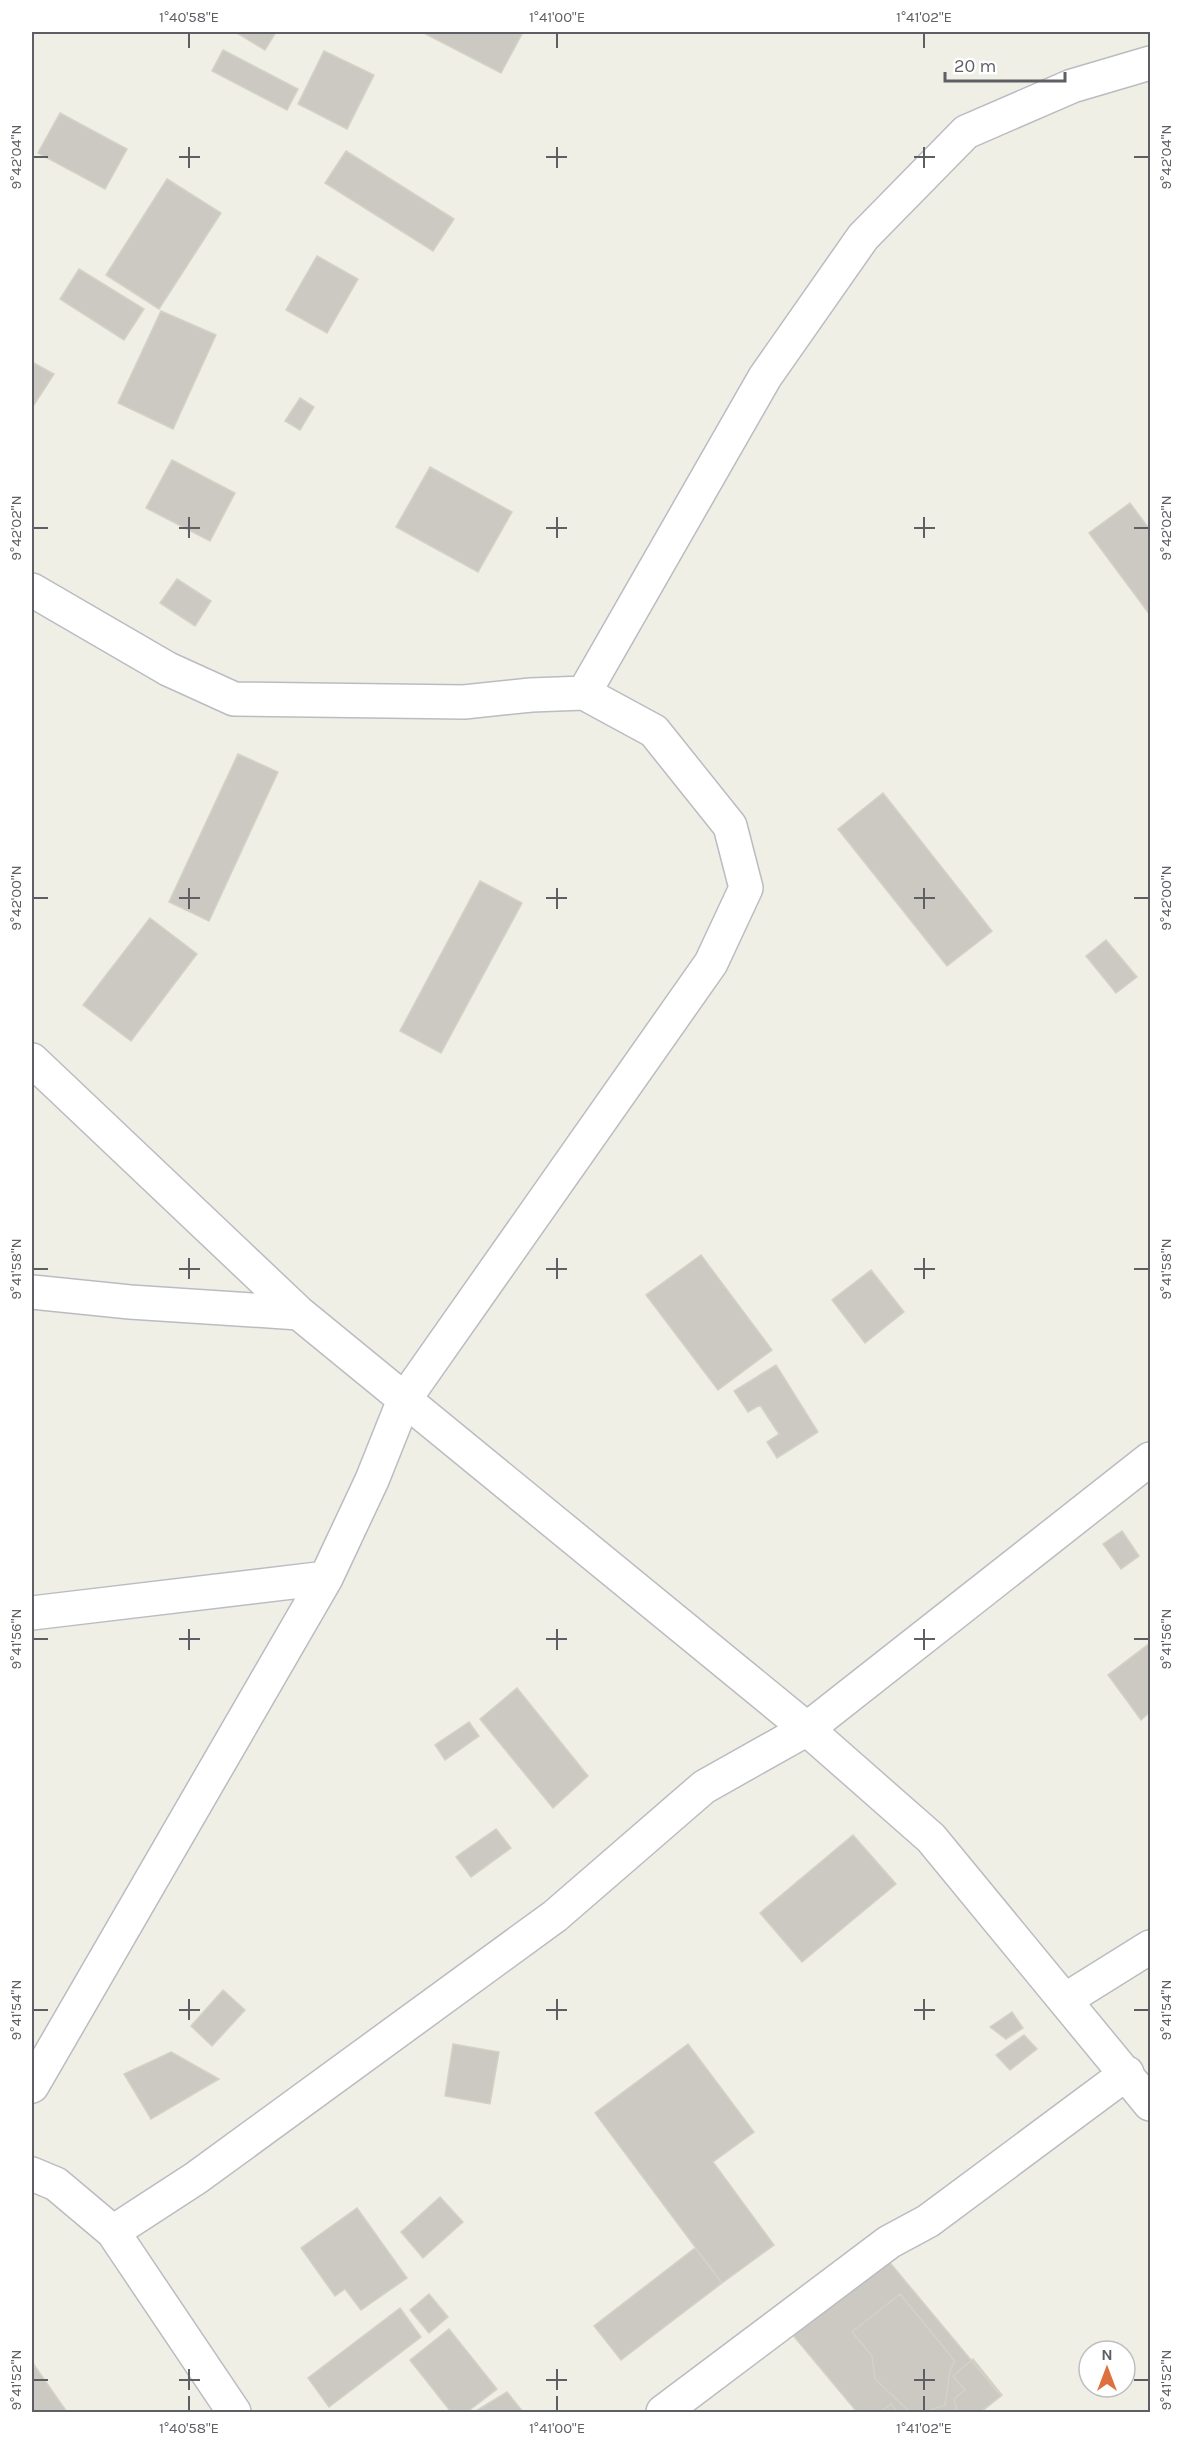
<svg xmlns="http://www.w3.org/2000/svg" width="1182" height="2444" font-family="Karla,sans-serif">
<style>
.building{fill:#cbc9c2;stroke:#d3d2c5;stroke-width:1.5}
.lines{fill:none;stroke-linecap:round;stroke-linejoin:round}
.street-casing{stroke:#bbbcc1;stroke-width:36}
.street{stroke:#fff;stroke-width:33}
.ticks{fill:none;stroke:#5e5f65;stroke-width:2}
.neatline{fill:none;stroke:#5e5f65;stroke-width:2}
.ticks-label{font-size:15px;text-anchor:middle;fill:#5e5f65}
</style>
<rect width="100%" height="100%" fill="#efefe6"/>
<path class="building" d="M238,32h38l-11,18 -28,-17z
M422,32h101l-22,41z
M223,50l75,39 -11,21 -75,-39z
M324,51l50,24 -27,54 -49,-25z
M60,113l67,36 -22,40 -67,-36z
M346,151l108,68 -21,32 -108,-68z
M167,179l54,34 -62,96 -53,-34z
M317,256l41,23 -31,54 -41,-23z
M79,269l65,40 -20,31 -64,-41z
M161,311l55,24 -43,94 -55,-26z
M32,362l22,12 -22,34z
M300,398l14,9 -14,23 -15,-9z
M172,460l63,33 -25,48 -64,-33z
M430,467l82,45 -34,60 -82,-45z
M1130,503l20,27v85l-61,-82z
M177,579l34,22 -16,25 -35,-23z
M238,754l40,18 -69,149 -40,-19z
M883,793l109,138 -45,35 -109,-137z
M480,881l42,22 -81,150 -41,-22z
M150,918l47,36 -66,87 -48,-36z
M1106,940l31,37 -21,16 -30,-37z
M701,1255l71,95 -54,40 -72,-95z
M871,1270l33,42 -39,31 -33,-43z
M776,1365l42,67 -41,26 -10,-16 12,-8 -19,-29 -12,7 -14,-21z
M1122,1531l17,25 -18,13 -18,-25z
M1150,1643v69l-9,8 -33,-45z
M517,1688l71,88 -35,32 -73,-89z
M469,1722l10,14 -34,24 -10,-15z
M496,1829l15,19 -40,29 -15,-20z
M853,1835l43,49 -94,78 -42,-49z
M223,1990l22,20 -33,36 -21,-20z
M1012,2012l11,16 -17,11 -16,-12z
M1024,2035l13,14 -27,21 -14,-15z
M453,2044l46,8 -9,52 -45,-8z
M688,2044l66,88 -41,30 61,83 -52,38 -127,-170z
M171,2052l48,27 -68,40 -27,-45z
M440,2197l23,25 -40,36 -22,-26z
M357,2208l50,70 -46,32 -16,-21 -10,7 -34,-48z
M695,2248l27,35 -101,77 -27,-34z
M881,2252l120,144 -20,16h-124l-70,-84z
M429,2294l19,23 -19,16 -19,-23z
M900,2294l55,67 -5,10 -5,34 -20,7h-15l-35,-33 -3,-23 -20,-24z
M400,2308l21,29 -92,70 -21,-29z
M449,2329l48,60 -30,23h-16l-41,-52z
M973,2359l29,36 -22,17h-26l3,-2 -3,-11 11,-9 -12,-14z
M32,2362l35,50h-35z
M507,2392l16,20h-49z
M891,2404l7,8h-18z"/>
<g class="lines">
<defs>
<path id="street" d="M32,590l136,79 66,30 230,3 67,-7 53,-2 70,38 76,95 16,62 -35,75 -307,437 -32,80 -46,98 -294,508
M584,693l181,-316 98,-140 103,-105 106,-46 78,-23
M32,1060l267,253 508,416 124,109 219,266
M32,1292l98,10 169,11
M32,1613l294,-35
M1065,2000l85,-53
M32,2174l24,10 57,48 121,180
M113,2232l83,-54 359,-262 149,-129 103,-58 343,-270
M663,2412l226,-170 39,-21 199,-148"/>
</defs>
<use href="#street" class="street-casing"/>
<use href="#street" class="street"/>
</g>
<path class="ticks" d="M189,33v15M557,33v15M924,33v15M189,147v21M557,147v21M924,147v21M33,157h15M179,157h21M546,157h21M914,157h21M1134,157h15M189,517v21M557,517v21M924,517v21M33,528h15M179,528h21M546,528h21M914,528h21M1134,528h15M189,888v21M557,888v21M924,888v21M33,898h15M179,898h21M546,898h21M914,898h21M1134,898h15M189,1258v21M557,1258v21M924,1258v21M33,1269h15M179,1269h21M546,1269h21M914,1269h21M1134,1269h15M189,1629v21M557,1629v21M924,1629v21M33,1639h15M179,1639h21M546,1639h21M914,1639h21M1134,1639h15M189,1999v21M557,1999v21M924,1999v21M33,2010h15M179,2010h21M546,2010h21M914,2010h21M1134,2010h15M189,2369v21M557,2369v21M924,2369v21M33,2380h15M179,2380h21M546,2380h21M914,2380h21M1134,2380h15M189,2396v15M557,2396v15M924,2396v15"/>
<rect width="1182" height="2444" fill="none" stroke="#ffffff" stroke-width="66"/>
<g transform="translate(1107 2369)"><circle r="28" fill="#ffffff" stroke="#bfbfc1" stroke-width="1.5"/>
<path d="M0-4.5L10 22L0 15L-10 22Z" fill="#dd703e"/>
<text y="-9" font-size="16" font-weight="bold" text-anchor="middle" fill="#5e5f65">N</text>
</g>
<path d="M945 72v9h120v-9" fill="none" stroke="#5e5f65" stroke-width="3"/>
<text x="954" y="72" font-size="18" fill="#5e5f65" stroke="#ffffff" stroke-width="4.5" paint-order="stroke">20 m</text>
<rect x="33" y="33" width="1116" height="2378" class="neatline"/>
<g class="ticks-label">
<text x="189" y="22">1°40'58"E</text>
<text x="557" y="22">1°41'00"E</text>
<text x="924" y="22">1°41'02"E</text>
<text transform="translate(16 157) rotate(-90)" y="5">9°42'04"N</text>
<text transform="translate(1166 157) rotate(-90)" y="5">9°42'04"N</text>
<text transform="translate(16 528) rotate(-90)" y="5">9°42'02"N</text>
<text transform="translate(1166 528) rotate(-90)" y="5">9°42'02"N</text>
<text transform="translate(16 898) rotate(-90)" y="5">9°42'00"N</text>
<text transform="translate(1166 898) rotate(-90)" y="5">9°42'00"N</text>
<text transform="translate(16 1269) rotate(-90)" y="5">9°41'58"N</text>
<text transform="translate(1166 1269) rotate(-90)" y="5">9°41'58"N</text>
<text transform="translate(16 1639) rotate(-90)" y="5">9°41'56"N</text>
<text transform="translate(1166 1639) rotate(-90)" y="5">9°41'56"N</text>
<text transform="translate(16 2010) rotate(-90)" y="5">9°41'54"N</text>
<text transform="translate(1166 2010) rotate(-90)" y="5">9°41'54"N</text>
<text transform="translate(16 2380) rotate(-90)" y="5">9°41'52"N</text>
<text transform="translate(1166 2380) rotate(-90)" y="5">9°41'52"N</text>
<text x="189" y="2433">1°40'58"E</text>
<text x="557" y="2433">1°41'00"E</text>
<text x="924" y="2433">1°41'02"E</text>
</g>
</svg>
